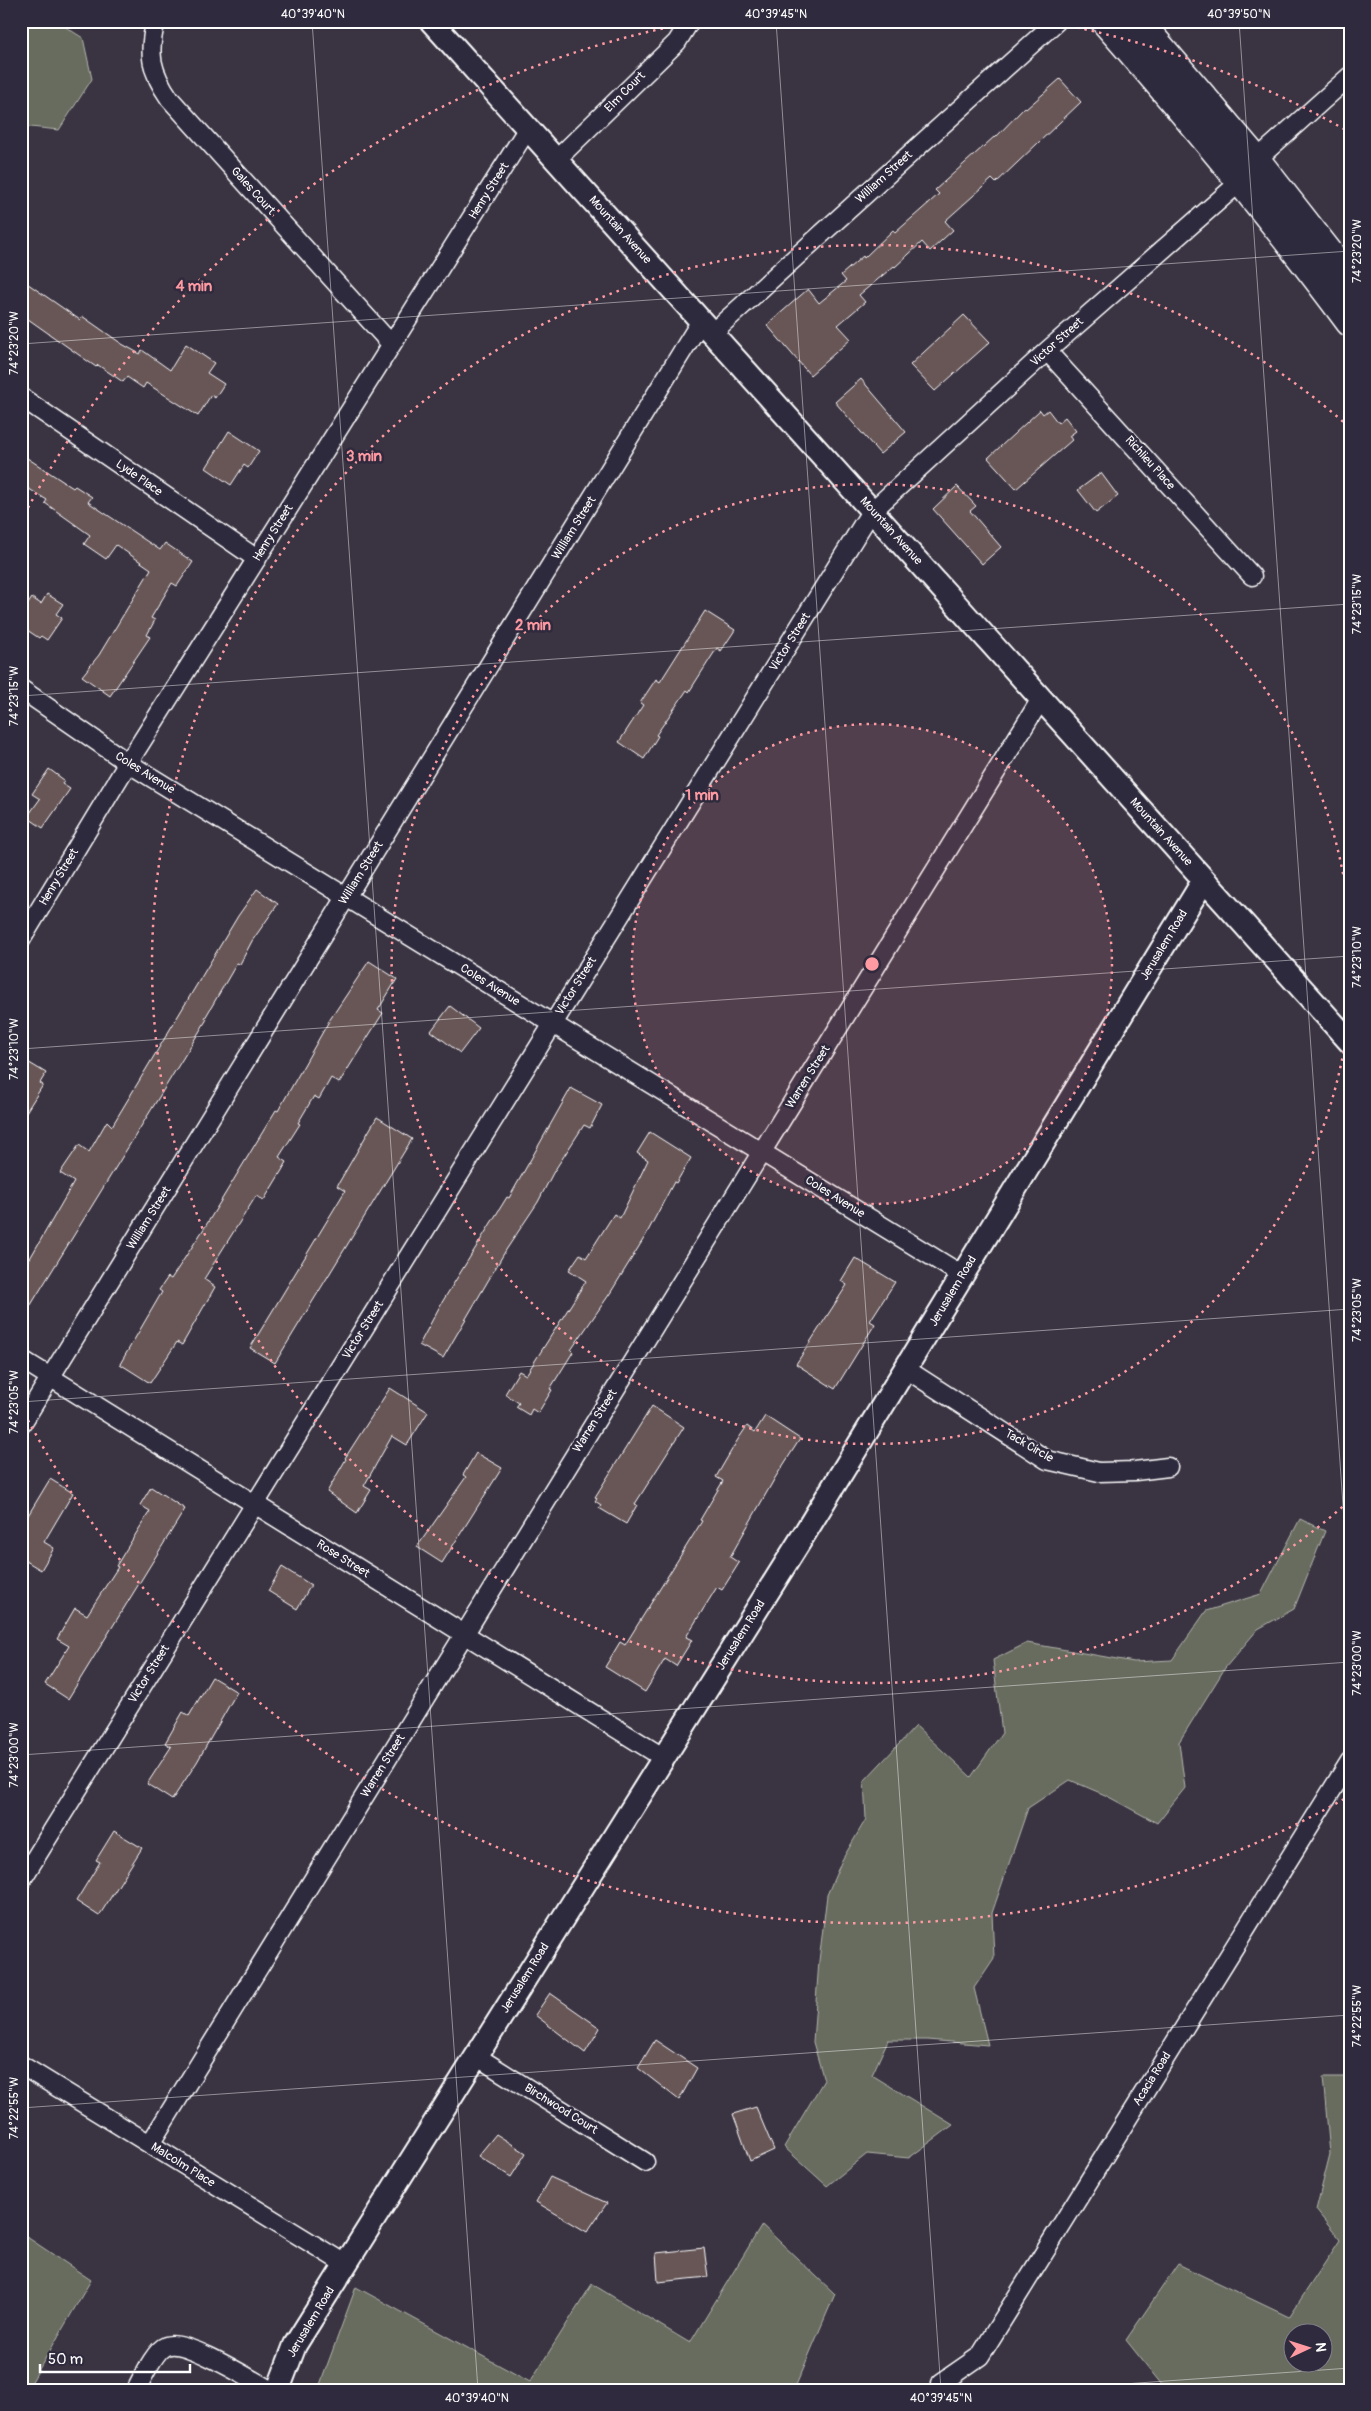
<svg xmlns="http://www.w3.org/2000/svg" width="1371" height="2411" font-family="Pangolin,sans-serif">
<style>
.green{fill:#686c5e;stroke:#b4b6ae;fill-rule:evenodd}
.building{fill:#685656;stroke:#fff}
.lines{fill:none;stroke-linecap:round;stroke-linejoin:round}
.minor-casing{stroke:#fff;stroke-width:21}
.tertiary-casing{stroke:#fff;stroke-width:26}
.trunk-casing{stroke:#fff;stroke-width:31}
.minor{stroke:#2f2a3d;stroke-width:18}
.tertiary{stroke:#2f2a3d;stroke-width:22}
.trunk{stroke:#2f2a3d;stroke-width:28}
.ticks{fill:none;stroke:#fff;stroke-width:1;stroke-opacity:0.45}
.ring{fill:none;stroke:#ff9aa2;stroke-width:2.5;stroke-dasharray:2.5 5}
.labels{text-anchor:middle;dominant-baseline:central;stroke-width:5;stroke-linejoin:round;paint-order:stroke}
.street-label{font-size:12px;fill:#fff;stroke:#2f2a3d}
.centre{fill:#ff9aa2;stroke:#2f2a3d;stroke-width:2.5}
.ring-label{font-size:15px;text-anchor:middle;font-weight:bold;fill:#ff9aa2;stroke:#2f2a3d;stroke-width:5;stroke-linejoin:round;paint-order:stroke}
.neatline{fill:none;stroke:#fff;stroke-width:2}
.ticks-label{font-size:12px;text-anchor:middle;fill:#fff}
</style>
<rect width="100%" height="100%" fill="#3a3342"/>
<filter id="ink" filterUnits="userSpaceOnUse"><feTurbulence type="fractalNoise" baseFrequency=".02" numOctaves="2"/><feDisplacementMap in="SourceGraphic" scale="10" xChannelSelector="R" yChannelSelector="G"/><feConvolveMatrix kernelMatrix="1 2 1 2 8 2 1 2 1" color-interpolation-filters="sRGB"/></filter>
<g filter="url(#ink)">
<path class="green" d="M21,21h35l27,17 9,41 -33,51 -38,-4z
M1300,1519l25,12 -31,78 -36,20 -33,39 -46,74 6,46 -28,35 -52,-28 -35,-15 -42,28 -36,105 2,45 -20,30 14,57 -61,-5h-39l-16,35 81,50 -44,33 -42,-4 -40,32 -43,-39 40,-67 -11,-38 6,-81 8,-66 15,-35 24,-41 -2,-38 52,-55 55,51 31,-44 -9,-73 34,-17 107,19 38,-2 34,-49 55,-17z
M1323,2077h27v313h-184l-40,-50 52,-76 111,53 51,-77 -24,-30 14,-56zM1294,2334h30v30h-30z
M762,2225l73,69 -41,96h-476l38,-103 174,95 62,-98 98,59z
M21,2233l70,47 -64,110h-6z"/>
<path class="building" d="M1060,79l21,23 -85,81 -4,-4 -47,42 8,9 -23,21 -8,-9 -27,25 -1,-1 -35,29 6,7 -27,23 13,14 -41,36 -43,-50 41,-36 11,14 27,-22 -5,-6 22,-19 1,2 29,-28 2,3 44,-39 -4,-4 59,-53 1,1 30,-31 1,2z
M21,279l59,41 2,-4 40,28 18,10 2,-4 28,20 16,-26 28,19 -7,10 17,11 -9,14 -4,-3 -13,21 -52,-33 -3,5 -16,-11 -4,5 -25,-17 -2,2 -75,-53z
M964,315l26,27 -55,49 -25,-26z
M861,379l45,53 -26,22 -45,-52z
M1040,410l3,4 5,-4 10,13 7,-6 11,14 -7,5 3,4 -56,49 -28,-31z
M229,431l30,20 -11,17 -4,-3 -13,20 -25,-17z
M21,454l52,34 2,-2 17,11 -4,5 72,48 5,-7 28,19 -16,24 -5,-3 -21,35 4,2 -8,15 3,2 -40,59 -28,-20 17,-21 52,-86 -35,-24 -10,14 -22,-15 6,-9 -45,-32 2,-3 -26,-16z
M1101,473l17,23 -22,17 -18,-23z
M957,486l19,20 -6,5 31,36 -19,17 -49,-55z
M47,594l16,10 -7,10 6,4 -15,22 -6,-4 -2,2 -18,-12v-12l11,-16 9,6z
M705,611l30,19 -14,21 -4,-3 -28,44 -2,-2 -31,45 2,1 -14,23 -25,-17 24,-37 -3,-2 16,-24 4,3z
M49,769l15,11 -2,4 8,5 -27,39 -16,-11 13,-18 -8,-5z
M257,889l21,15 -26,37 -12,23 -3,-1 -32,55 2,1 -14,23 -172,279v-47l53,-92 -14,-9 19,-28 10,7 18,-31 5,5 126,-210z
M369,961l28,18 -19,31 5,3 -44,70 -8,-5 -12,21 -5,-3 -16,27 2,1 -21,33 8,5 -23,38 -8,-4 -52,83 11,8 -33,58 -5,-3 -27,41 -30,-19 42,-72 -3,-2 9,-13 3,2 34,-52 54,-89 17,-28 2,1 51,-90z
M450,1006l29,22 -19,25 -29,-22z
M21,1058l25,15 -6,10 3,2 -22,35z
M571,1088l31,17 -12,23 -6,-3 -31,48 -15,29 -32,48 -63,108 -24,-13 22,-41 66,-107 2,1z
M377,1117l35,22 -137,224 -25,-15 95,-157 -8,-5z
M650,1132l41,26 -15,25 -2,-1 -28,53 -35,57 -40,58 2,2 -23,37 2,1 -14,23 -6,-4 -3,6 -13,-8 3,-4 -14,-9 14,-23 7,4 60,-94 -17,-11 11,-16 6,4 28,-44 6,4 28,-58 -11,-7z
M855,1258l40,24 -25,39 5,3 -40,65 -39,-25 51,-79 -6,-4z
M390,1388l38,24 -21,33 -15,-9 -28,50 7,4 -14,23 -30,-21 19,-33 -1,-1z
M652,1406l32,21 -49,77 2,1 -11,19 -27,-16 2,-3 -6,-4 2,-3 -2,-1z
M765,1416l35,23 -25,39 -45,79 9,6 -17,27 -5,-3 -31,50 6,3 -16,26 -11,-7 -20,33 -40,-25 15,-25 5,3 77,-124 -2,-1 23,-39 -7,-4 21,-36 10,-15 8,6z
M476,1453l26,15 -60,95 -25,-16 49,-70 -3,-2z
M50,1479l23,14 -29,49 10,6 -13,22 -20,-12v-31z
M151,1487l34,22 -117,190 -23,-15 24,-38 -12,-7 18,-31 12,7 31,-48 -2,-1 34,-55 -10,-6z
M282,1567l29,18 -14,24 -29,-18z
M212,1677l25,15 -40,70 -25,38 -25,-16 24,-37 -6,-4 18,-31 6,4z
M114,1831l28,17 -43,68 -23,-15 24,-39 -4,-2z
M550,1993l50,35 -15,25 -50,-38z
M655,2040l42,28 -18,32 -41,-32z
M756,2107l18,43 -24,11 -17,-47z
M496,2134l30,19 -15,24 -33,-21z
M550,2177l57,26 -20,29 -51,-30z
M704,2248l4,29 -50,5 -2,-29z"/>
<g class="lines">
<defs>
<path id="minor" d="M156,21c-9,32 -5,51 14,78l221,245
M556,160l121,-118 13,-21
M1256,160l94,-84
M712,333l345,-312
M1047,351l205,225
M21,397l236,162
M21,689l107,74 834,512
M21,940l107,-177 400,-635
M21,1359l643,399
M906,1369l141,91 52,12 36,-1 33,-4
M21,1425l680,-1104
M21,1881l849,-1368 177,-162 193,-169
M476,2056l169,106
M21,2065l324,199
M150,2144l891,-1445
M941,2383l39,-27 370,-595
M136,2390c6,-11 19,-40 30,-44 19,-8 84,33 104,44"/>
<path id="tertiary" d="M431,21l919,1021
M278,2390l17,-45 508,-809 401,-656"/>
<path id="trunk" d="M1105,21c85,97 168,197 245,301
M1138,21l118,139 94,120"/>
</defs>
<use href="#minor" class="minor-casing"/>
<use href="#tertiary" class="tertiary-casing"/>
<use href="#trunk" class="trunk-casing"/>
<use href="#minor" class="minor"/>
<use href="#tertiary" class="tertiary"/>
<use href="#trunk" class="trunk"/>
</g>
</g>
<path class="ticks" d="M312,21l166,2369M776,21l165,2369M1239,21l111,1584M21,344l1329,-93M21,696l1329,-92M21,1049l1329,-93M21,1402l1329,-93M21,1755l1329,-93M21,2108l1329,-93M1039,2390l311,-22"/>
<circle cx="872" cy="964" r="240" fill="#ff9aa2" fill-opacity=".12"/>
<g class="ring">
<circle cx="872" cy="964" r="240"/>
<path d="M1349 1014A480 480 0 1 1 1349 914"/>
<path d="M1348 1502A719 719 0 1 1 1348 426"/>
<path d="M1344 1799A959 959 0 0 1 21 1407M21 521A959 959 0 0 1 689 23M1055 23A959 959 0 0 1 1344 129"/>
</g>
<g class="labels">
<g class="street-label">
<text transform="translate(625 92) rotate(-45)">Elm Court</text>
<text transform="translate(884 177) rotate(-42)">William Street</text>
<text transform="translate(253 191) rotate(48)">Gales Court</text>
<text transform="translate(489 191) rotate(-58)">Henry Street</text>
<text transform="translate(620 230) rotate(48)">Mountain Avenue</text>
<text transform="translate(1057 342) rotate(-42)">Victor Street</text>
<text transform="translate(1150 463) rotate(48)">Richlieu Place</text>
<text transform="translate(139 478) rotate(35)">Lyde Place</text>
<text transform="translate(574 528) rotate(-58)">William Street</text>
<text transform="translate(891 531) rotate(48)">Mountain Avenue</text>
<text transform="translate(273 533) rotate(-58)">Henry Street</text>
<text transform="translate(790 642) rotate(-58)">Victor Street</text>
<text transform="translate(145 773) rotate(32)">Coles Avenue</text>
<text transform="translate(1161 832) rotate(48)">Mountain Avenue</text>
<text transform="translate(361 873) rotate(-58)">William Street</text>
<text transform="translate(59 877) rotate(-59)">Henry Street</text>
<text transform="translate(1164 945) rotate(-59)">Jerusalem Road</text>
<text transform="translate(490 985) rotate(32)">Coles Avenue</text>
<text transform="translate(576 986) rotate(-58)">Victor Street</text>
<text transform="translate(808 1077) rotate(-58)">Warren Street</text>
<text transform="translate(835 1197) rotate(32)">Coles Avenue</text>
<text transform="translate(149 1218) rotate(-58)">William Street</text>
<text transform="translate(953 1291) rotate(-59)">Jerusalem Road</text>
<text transform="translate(363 1330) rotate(-58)">Victor Street</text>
<text transform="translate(595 1421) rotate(-58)">Warren Street</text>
<text transform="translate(1029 1446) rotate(30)">Tack Circle</text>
<text transform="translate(343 1559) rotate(32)">Rose Street</text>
<text transform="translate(741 1635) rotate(-58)">Jerusalem Road</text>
<text transform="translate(149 1674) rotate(-58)">Victor Street</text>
<text transform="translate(383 1766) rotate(-58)">Warren Street</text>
<text transform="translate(525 1978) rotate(-58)">Jerusalem Road</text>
<text transform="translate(1152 2079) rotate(-58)">Acacia Road</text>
<text transform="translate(561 2109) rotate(32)">Birchwood Court</text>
<text transform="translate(183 2165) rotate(32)">Malcolm Place</text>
<text transform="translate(311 2322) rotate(-59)">Jerusalem Road</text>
</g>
</g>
<circle cx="872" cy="964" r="8" class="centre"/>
<g class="ring-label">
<text x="194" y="291">4 min</text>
<text x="364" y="461">3 min</text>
<text x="533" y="630">2 min</text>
<text x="702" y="800">1 min</text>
</g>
<rect width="1371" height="2411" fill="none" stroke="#2f2a3d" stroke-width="55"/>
<g transform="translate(1308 2348) rotate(86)"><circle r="24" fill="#2f2a3d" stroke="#827f8b"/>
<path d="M0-4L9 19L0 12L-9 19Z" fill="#ff9aa2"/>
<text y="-8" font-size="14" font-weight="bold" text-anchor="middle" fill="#ffffff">N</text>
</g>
<path d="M40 2364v8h150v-8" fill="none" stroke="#ffffff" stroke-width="2.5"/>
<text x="48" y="2364" font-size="15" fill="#ffffff" stroke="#2f2a3d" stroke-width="4" paint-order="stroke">50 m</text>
<rect x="28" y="28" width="1316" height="2356" class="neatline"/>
<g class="ticks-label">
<text x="313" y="18">40°39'40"N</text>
<text x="776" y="18">40°39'45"N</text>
<text x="1239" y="18">40°39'50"N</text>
<text transform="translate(1357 251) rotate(-90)" y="4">74°23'20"W</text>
<text transform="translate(14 343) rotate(-90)" y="4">74°23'20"W</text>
<text transform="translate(1357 604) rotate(-90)" y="4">74°23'15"W</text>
<text transform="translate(14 696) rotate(-90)" y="4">74°23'15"W</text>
<text transform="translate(1357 957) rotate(-90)" y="4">74°23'10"W</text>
<text transform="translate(14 1049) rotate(-90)" y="4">74°23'10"W</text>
<text transform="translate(1357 1310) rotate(-90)" y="4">74°23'05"W</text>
<text transform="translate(14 1402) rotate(-90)" y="4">74°23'05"W</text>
<text transform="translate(1357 1663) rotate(-90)" y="4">74°23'00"W</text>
<text transform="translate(14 1755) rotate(-90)" y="4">74°23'00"W</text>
<text transform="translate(1357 2016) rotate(-90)" y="4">74°22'55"W</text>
<text transform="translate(14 2108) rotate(-90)" y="4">74°22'55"W</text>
<text x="477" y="2402">40°39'40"N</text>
<text x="941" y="2402">40°39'45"N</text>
</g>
</svg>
